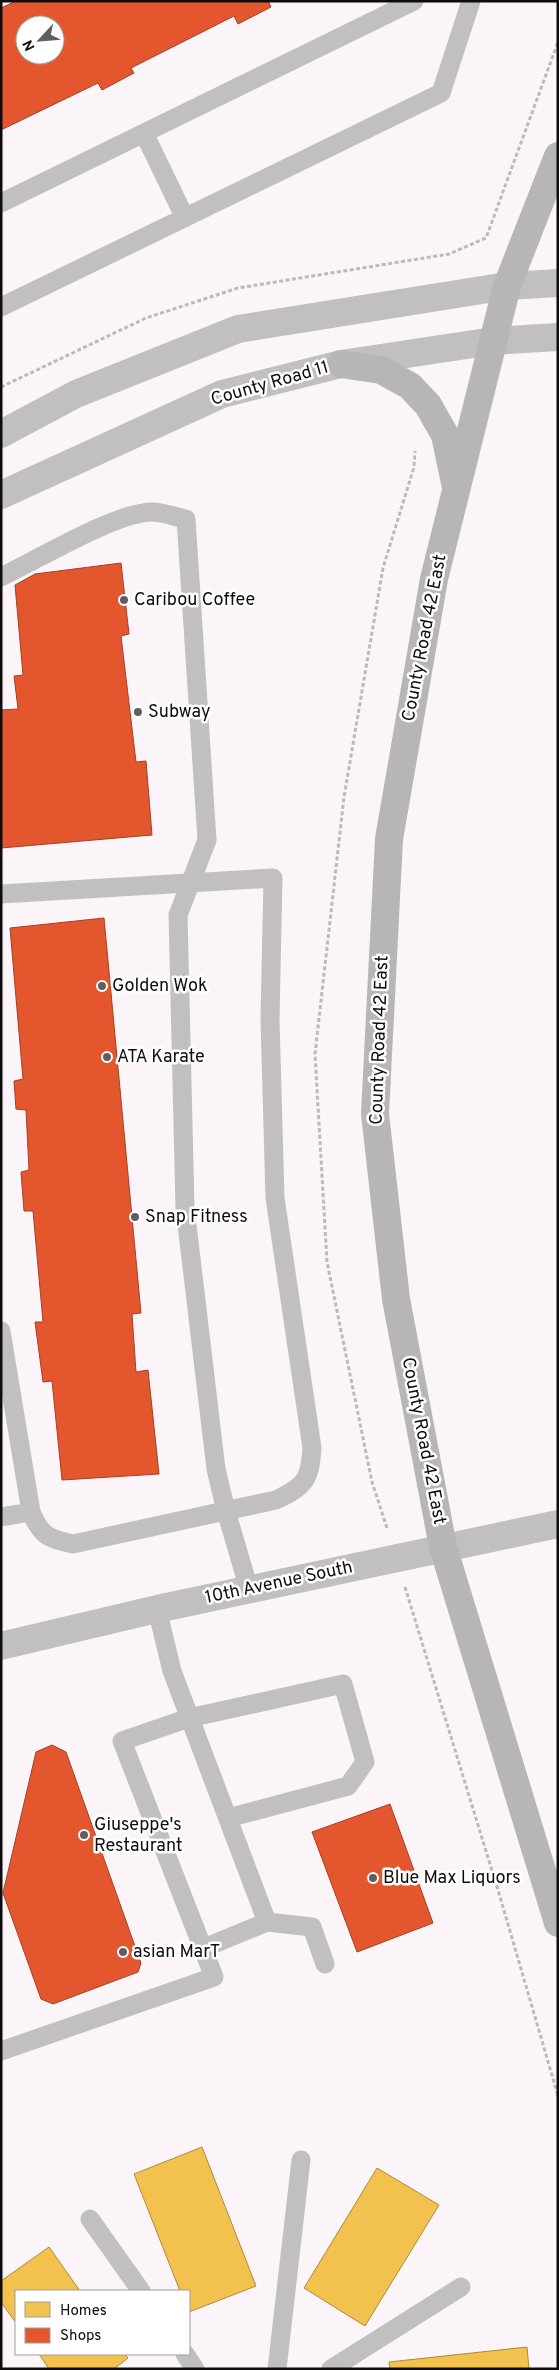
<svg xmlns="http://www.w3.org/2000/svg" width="559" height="2370" font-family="Overpass,sans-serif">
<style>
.homes{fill:#f2c14e;stroke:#ae8a3b}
.shops{fill:#e4572e;stroke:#a44024;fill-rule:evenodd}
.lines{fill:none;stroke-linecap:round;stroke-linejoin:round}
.path{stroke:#bcb9bb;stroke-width:3;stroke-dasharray:4 2.5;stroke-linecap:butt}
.service{stroke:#c1bfc1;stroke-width:19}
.minor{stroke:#c1bfc1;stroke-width:28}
.tertiary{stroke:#c1bfc1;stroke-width:28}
.trunk{stroke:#b8b5b6;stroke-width:28}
.poi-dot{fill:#625d61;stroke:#fff;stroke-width:2}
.labels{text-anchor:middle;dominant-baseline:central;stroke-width:5;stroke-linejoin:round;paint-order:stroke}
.street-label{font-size:18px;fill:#0f0b0e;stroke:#fff}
.poi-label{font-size:18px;fill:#0f0b0e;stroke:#fff;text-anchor:start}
</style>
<rect width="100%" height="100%" fill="#fbf5fa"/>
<path class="homes" d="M202,2147l54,139 -67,26v-21h-9l-46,-117z
M377,2168l62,37 -74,121 -61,-38z
M49,2247l31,44h-64v32l-15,-21v-21z
M527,2347l2,22h-139l-1,-7z
M39,2354h86l3,4 -14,11h-65z"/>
<path class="shops" d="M16,1h252l3,6 -33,17 -4,-8 -103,52 3,5 -32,17 -4,-7 -97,47v-122zM25,25h30v30h-30z
M121,563l8,71 -8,2 15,126 10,-1 6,74 -151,13v-138l17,-1 -4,-33 9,-1 -8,-90 20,-11z
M104,918l37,395 -9,1 4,58 12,-2 11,104 -97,6 -10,-99 -9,1 -8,-60h8l-10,-111h-9l-3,-39 8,-2 -3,-60 -10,-1 -2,-28 9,-2 -13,-151z
M52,1745l14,7 75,211 -3,9 -85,32 -12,-5 -38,-106 33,-141z
M390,1804l43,119 -76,29 -45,-120z"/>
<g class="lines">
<path class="path" d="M1,387l145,-69 92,-30 211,-34 37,-16 72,-196
M387,1528l-15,-46 -45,-220 -12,-208 29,-257 39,-229 31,-101 1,-16
M405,1587l96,313 57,196"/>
<path class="service" d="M144,133l41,85
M1,203l413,-202
M1,307l440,-214 30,-92
M1,577c36,-17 115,-65 151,-65 11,0 23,5 34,7l21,321 -29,75 7,293 31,261 10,42 23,78
M1,894l272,-16 -3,141 5,179 37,250c-2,32 -7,38 -36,52l-203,44c-24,-5 -32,-8 -42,-32l-30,-181
M1,1517l30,-5
M157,1609l15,62 95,251 -63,26
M267,1922l45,5 13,37
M1,2051l213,-74 -92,-236 67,-23 154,-34 22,78 -17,24 -120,32
M90,2219l51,72
M185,2354l10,15
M277,2369l24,-209
M331,2369l130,-82"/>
<path class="minor" d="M1,1646l156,-37 401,-85"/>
<path class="tertiary" d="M1,434l75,-40 162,-65 269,-43 51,-3
M1,495l221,-101 119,-30 152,-23 65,-4"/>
<path class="trunk" d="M558,156l-51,130 -73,293 -45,260 -14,275 21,185 47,248 115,376
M341,364l40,6 29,16 18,19 17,30 10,48"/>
</g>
<g class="poi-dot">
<circle cx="124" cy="600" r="5"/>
<circle cx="138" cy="712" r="5"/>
<circle cx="102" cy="986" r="5"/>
<circle cx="107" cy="1057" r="5"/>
<circle cx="135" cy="1217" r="5"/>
<circle cx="84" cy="1835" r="5"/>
<circle cx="373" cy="1878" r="5"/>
<circle cx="123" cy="1952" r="5"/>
</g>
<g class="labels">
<g class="street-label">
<text transform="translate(270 384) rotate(-16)">County Road 11</text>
<text transform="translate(425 638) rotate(-79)">County Road 42 East</text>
<text transform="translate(380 1040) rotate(-88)">County Road 42 East</text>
<text transform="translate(423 1441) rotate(79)">County Road 42 East</text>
<text transform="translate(279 1583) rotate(-12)">10th Avenue South</text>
</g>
<g class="poi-label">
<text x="134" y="600">Caribou Coffee</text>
<text x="148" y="712">Subway</text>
<text x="112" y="986">Golden Wok</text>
<text x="117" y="1057">ATA Karate</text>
<text x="145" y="1217">Snap Fitness</text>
<text x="94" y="1825">Giuseppe's<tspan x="94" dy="21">Restaurant</tspan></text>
<text x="383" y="1878">Blue Max Liquors</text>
<text x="133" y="1952">asian MarT</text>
</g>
</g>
<rect width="559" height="2370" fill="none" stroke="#0f0b0e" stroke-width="5"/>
<rect x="15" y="2290" width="175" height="65" fill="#ffffff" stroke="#9f9d9f"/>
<rect x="25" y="2302" width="25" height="15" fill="#f2c14e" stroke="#9f9d9f"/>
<text x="60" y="2315" font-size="15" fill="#0f0b0e">Homes</text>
<rect x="25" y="2328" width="25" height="15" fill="#e4572e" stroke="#9f9d9f"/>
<text x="60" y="2340" font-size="15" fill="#0f0b0e">Shops</text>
<g transform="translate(40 40) rotate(244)"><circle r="24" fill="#ffffff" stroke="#9f9d9f"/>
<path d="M0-4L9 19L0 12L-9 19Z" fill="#625d61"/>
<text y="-8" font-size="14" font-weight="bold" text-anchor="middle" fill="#0f0b0e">N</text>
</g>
</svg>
